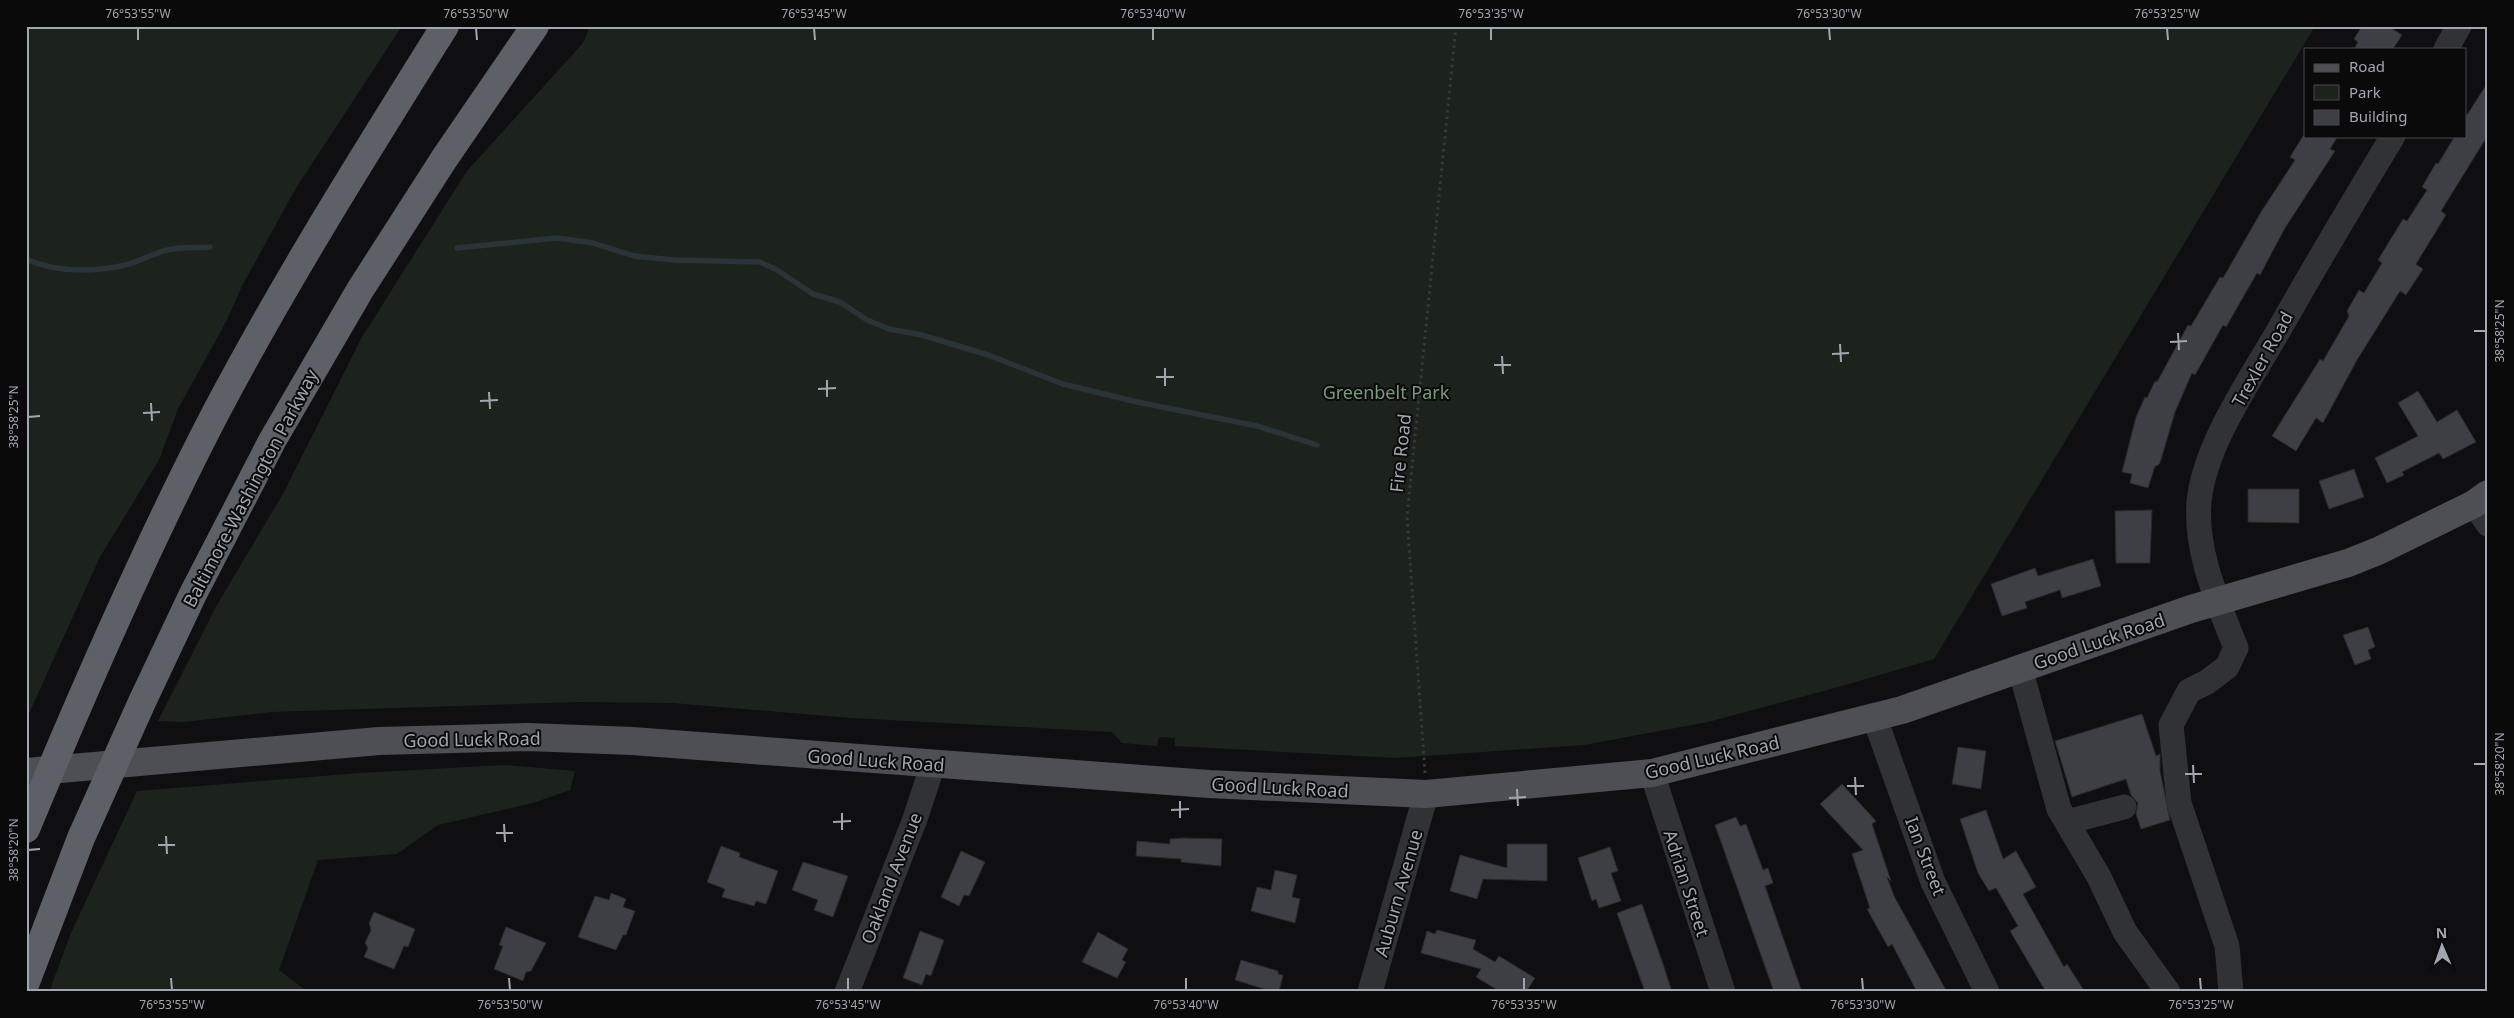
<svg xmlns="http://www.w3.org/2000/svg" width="2514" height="1018" font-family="'Noto Sans',sans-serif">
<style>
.green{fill:#1c231c}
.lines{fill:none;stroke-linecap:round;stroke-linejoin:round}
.stream{stroke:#2a3338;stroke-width:5.5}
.building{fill:#3e3f44;stroke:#292a2c}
.path{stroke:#37393c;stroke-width:3;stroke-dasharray:2.5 4;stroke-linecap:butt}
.minor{stroke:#313235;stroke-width:25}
.major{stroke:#4d4f54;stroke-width:28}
.highway{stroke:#5d6066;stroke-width:28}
.ticks{fill:none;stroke:#a1a7b1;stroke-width:2}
.labels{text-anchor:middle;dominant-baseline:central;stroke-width:4;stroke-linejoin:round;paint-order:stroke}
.street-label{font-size:18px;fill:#a1a7b1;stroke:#0a0a0b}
.park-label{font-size:18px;fill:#7a9b79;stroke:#0a0a0b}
.neatline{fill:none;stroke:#a1a7b1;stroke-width:2}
.ticks-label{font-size:12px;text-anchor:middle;fill:#a1a7b1}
</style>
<rect width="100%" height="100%" fill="#0f0f11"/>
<path class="green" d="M26,26h376l-106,162 -54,98 -15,34 -49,89 -19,51 -59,97 -74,163z
M590,26h1725l-381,633 -92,27 -134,36 -124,23 -189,13 -220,-12v-8l-16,-1 -2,9 -35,-3 -10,-11 -260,-14 -179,-15 -94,-1 -307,10 -88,10 -26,-1 59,-116 67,-113 78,-155 105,-166 116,-128z
M504,765l71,6 -5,19 -37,13 -95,22 -41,29 -79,6 -39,110 29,22h-259l22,-59 66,-142 223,-18z"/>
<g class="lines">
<path class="stream" d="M457,248l100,-10 36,5 41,13 40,4 86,2 17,8 36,24 27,8 27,18 22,9 33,6 66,20 75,29 74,18 120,24 60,19
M26,259c29,13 64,13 95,7 17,-3 33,-14 51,-17 12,-2 26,-1 38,-2"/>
</g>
<path class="building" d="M2362,26h26l14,9 -9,14h-39l4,-7 -4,-3z
M2488,82v53l-47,76 5,4 -30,49 7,5 -17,26 -6,-4 -43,69 -34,63 -7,-5 -20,33 -24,-15 48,-77 3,2 26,-45 -2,-5 12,-21 5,3 18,-30 -4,-3 25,-41 4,2 20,-31 -5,-3 14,-24 2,1 17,-28h10v-18z
M2303,136h35l-8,13 5,2 -50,77 -25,47 -3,-2 -31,54 -3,-2 -28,50 -3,-2 -17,39 -15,51 -3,3h-2l-7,22 -18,-5 2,-9 -10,-2 14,-55 9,-20 2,1 8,-17 2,1 31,-57 3,1 29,-49 3,1 38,-66 34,-52 -5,-3z
M2418,391l19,31 20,-12 19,32 -33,17 -4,-6 -37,19 2,3 -17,8 -12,-25 43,-22 -20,-33z
M2354,469l10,28 -35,12 -10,-28z
M2248,489h51v34l-51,-1z
M2152,510l-2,53h-34l-1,-52z
M2093,559l8,27 -39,12 -2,-8 -35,12 2,6 -25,8 -11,-32 44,-16 3,8z
M2368,627l7,20 -7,3 3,9 -16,6 -12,-30z
M2142,714l14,42 4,-2v17l10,49 -29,9 -5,-15 2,-11 -7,-8 -5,-16 -54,18 -17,-56z
M1958,747l28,4 -5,38 -29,-5z
M1842,784l34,37 -4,3 19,57 -4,-4 7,19 53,96h-30l-25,-48 -4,3 -21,-38 3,-1 -18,-54 11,-4 -43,-46z
M1986,810l17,49 13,-8 20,36 -13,7 41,73 3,-3 18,28h-39l-36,-61 8,-5 -22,-38 -7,3 -11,-18 -18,-54z
M1736,817l4,9 6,-2 17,46 5,-2 5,15 -8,3 37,106h-28l-59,-167z
M1184,838l38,1 -1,27 -40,-4v-3l-45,-3 1,-15 33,3v-5z
M1507,844h40v37l-64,-2 -6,20 -27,-8 10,-36 47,13z
M721,846l19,7 -1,4 39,14 -12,33 -10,-3 -2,5 -32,-9 3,-8 -18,-7z
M1610,847l8,24 -7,2 10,28 -22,7 -3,-9 -4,2 -14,-43z
M961,851l24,11 -16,34 -5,-1 -5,11 -18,-9z
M803,862l45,14 -15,41 -19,-7 4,-10 -26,-10z
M1275,870l22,5 -5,22 8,2 -5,24 -44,-12 6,-24 14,3z
M611,893l15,6 -3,8 12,4 -9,24h-3l-7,15 -38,-13 17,-41 14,4z
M1642,904l21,60 9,28h-27l-28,-79z
M374,912l41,17 -7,18 -4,-1 -10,23 -30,-12 4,-9 -3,-5 6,-13 -2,-7z
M506,927l40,16 -15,28 -5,1 -3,9 -29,-12 9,-23 -4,-1z
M1437,930l39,10 -3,9 22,13 4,-6 36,22 -9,14h-25l-25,-15 5,-8 -60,-16 6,-22 8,3z
M920,931l24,9 -13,36 -5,-2 -4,11 -19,-7z
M1098,932l30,17 -6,11 4,2 -9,16 -35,-16z
M1241,960l37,11v3l5,1 -4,16 -4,-2 -1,3 -39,-12z"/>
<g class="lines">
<path class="path" d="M1425,773l-18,-256 49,-491"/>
<path class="minor" d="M2446,49l13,-23
M2474,504l14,20
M2020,668l39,141 40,68 26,55 43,60
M1874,716l59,166 54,110
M1652,773l71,219
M2067,822l57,-15
M847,992l68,-173 18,-55
M1370,992l56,-198
M2231,992l-4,-46 -48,-143 -8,-78 18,-34 18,-9 20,-15 9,-19c-18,-46 -41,-95 -37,-146 5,-55 49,-119 77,-167 38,-67 77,-133 117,-199"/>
<path class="major" d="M26,772l353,-31 149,-4 104,4 577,43 217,10 226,-21 250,-63 289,-101 157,-46 30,-12 96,-47 14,-10"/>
<path class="highway" d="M26,829c58,-140 119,-280 189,-415 70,-133 150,-260 230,-388
M26,982l55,-144 61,-136 51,-108 79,-153 88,-151 84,-131 91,-133"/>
</g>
<path class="ticks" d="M138,28v12M476,28l1,12M814,28l1,12M1153,28v12M1491,28v12M1829,28l1,12M2167,28l1,12M2474,331h12M2178,333l1,17M2170,342l17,-1M1840,344l1,18M1832,354l17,-1M1502,356l1,18M1494,365h17M1165,368v18M1156,377h18M827,380v17M818,389l18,-1M489,392l1,17M480,401l18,-1M151,403l1,18M143,413l17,-1M28,417l12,-1M2474,764h12M2193,765l1,18M2185,774h17M1855,777l1,18M1847,786h17M1517,789l1,17M1509,798l17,-1M1180,801v17M1171,810l18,-1M842,813v17M833,822l18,-1M504,824l1,18M496,833h17M166,836l1,18M158,845h17M28,850l12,-1M171,978l1,12M509,978l1,12M848,978v12M1186,978v12M1524,978v12M1862,978l1,12M2200,978l1,12"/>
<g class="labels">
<g class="street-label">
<text transform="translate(2262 359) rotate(-61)">Trexler Road</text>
<text transform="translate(1400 453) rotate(-84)">Fire Road</text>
<text transform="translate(250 488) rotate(-62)">Baltimore-Washington Parkway</text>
<text transform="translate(2099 641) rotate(-19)">Good Luck Road</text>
<text transform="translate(472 739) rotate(-1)">Good Luck Road</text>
<text transform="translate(1712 757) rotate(-13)">Good Luck Road</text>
<text transform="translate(876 760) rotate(4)">Good Luck Road</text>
<text transform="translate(1280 787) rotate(3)">Good Luck Road</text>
<text transform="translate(1926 856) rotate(69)">Ian Street</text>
<text transform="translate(891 878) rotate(-69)">Oakland Avenue</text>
<text transform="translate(1687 883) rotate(72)">Adrian Street</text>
<text transform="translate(1398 893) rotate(-74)">Auburn Avenue</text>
</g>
<g class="park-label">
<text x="1386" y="392">Greenbelt Park</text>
</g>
</g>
<rect width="2514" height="1018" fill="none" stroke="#0a0a0b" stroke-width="55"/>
<rect x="2304" y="48" width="162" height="90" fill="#0a0a0b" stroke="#46494d"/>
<rect x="2314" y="64" width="25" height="8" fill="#4d4f54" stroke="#46494d"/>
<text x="2349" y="72" font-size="15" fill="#a1a7b1">Road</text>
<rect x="2314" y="85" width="25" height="15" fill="#1c231c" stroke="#46494d"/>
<text x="2349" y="98" font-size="15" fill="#a1a7b1">Park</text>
<rect x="2314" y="110" width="25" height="15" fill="#3e3f44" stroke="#46494d"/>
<text x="2349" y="122" font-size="15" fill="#a1a7b1">Building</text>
<g transform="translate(2442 946) rotate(358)" stroke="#0a0a0b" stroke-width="4" paint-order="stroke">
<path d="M0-4L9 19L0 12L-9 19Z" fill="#a1a7b1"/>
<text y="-8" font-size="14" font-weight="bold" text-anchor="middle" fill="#a1a7b1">N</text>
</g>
<rect x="28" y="28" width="2458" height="962" class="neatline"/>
<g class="ticks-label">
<text x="138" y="18">76°53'55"W</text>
<text x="476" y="18">76°53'50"W</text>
<text x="814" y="18">76°53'45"W</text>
<text x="1153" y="18">76°53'40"W</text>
<text x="1491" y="18">76°53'35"W</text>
<text x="1829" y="18">76°53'30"W</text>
<text x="2167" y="18">76°53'25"W</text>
<text transform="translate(2500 331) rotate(-90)" y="4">38°58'25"N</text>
<text transform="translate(14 417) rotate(-90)" y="4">38°58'25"N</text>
<text transform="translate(2500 764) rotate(-90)" y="4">38°58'20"N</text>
<text transform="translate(14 850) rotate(-90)" y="4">38°58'20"N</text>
<text x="172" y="1009">76°53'55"W</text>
<text x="510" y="1009">76°53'50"W</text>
<text x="848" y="1009">76°53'45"W</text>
<text x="1186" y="1009">76°53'40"W</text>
<text x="1524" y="1009">76°53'35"W</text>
<text x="1863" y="1009">76°53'30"W</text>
<text x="2201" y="1009">76°53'25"W</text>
</g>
</svg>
